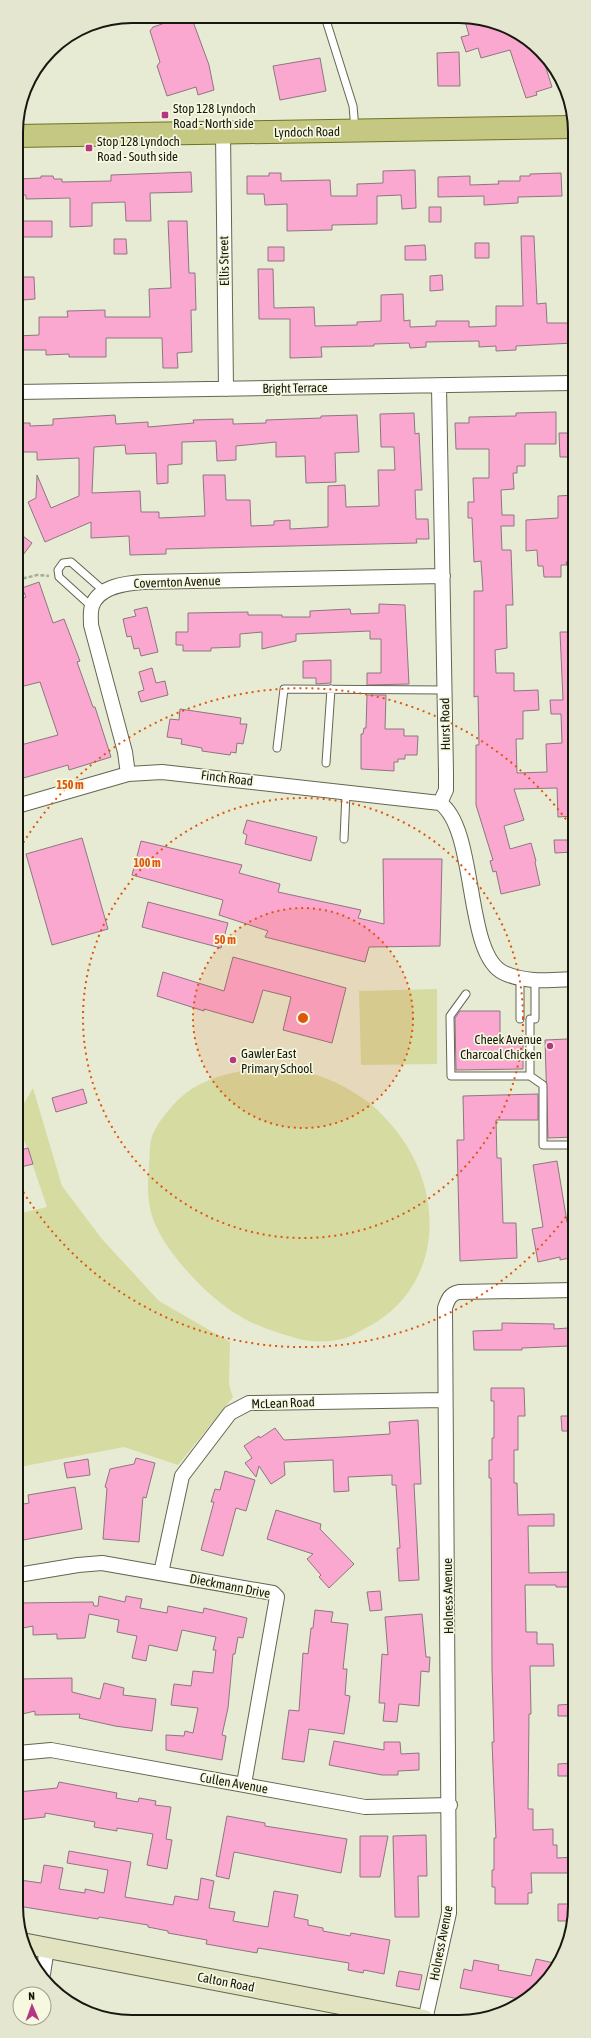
<svg xmlns="http://www.w3.org/2000/svg" width="591" height="2038" font-family="'Asap Condensed',sans-serif">
<style>
.green{fill:#d6dba2}
.building{fill:#fba8d1;stroke:#8d7680}
.lines{fill:none;stroke-linecap:round;stroke-linejoin:round}
.service-casing{stroke:#646651;stroke-width:9}
.minor-casing{stroke:#646651;stroke-width:16}
.secondary-casing{stroke:#646651;stroke-width:22}
.primary-casing{stroke:#6f7324;stroke-width:24}
.path{stroke:#a9ab98;stroke-width:2.5;stroke-dasharray:4 2;stroke-linecap:butt}
.service{stroke:#fff;stroke-width:7}
.minor{stroke:#fff;stroke-width:14}
.secondary{stroke:#e2e4c1;stroke-width:20}
.primary{stroke:#c5c883;stroke-width:22}
.ring{fill:none;stroke:#de560c;stroke-width:2;stroke-dasharray:2 4}
.poi-dot{fill:#b63682;stroke:#f6f8e0;stroke-width:1.5}
.labels{text-anchor:middle;dominant-baseline:central;stroke-width:3.5;stroke-linejoin:round;paint-order:stroke}
.poi-label{font-size:13px;fill:#17180f;stroke:#f6f8e0;text-anchor:start}
.street-label{font-size:13px;fill:#17180f;stroke:#f6f8e0}
.rim{fill:none;stroke:#17180f;stroke-width:2}
.centre{fill:#de560c;stroke:#f6f8e0;stroke-width:2}
.ring-label{font-size:12px;text-anchor:middle;font-weight:bold;fill:#de560c;stroke:#f6f8e0;stroke-width:3.5;stroke-linejoin:round;paint-order:stroke}
</style>
<rect width="100%" height="100%" fill="#e8ebd3"/>
<path class="green" d="M437,989v75l-76,1 -2,-74z
M279,1069c14,2 29,3 43,8 13,4 30,14 42,22 9,6 16,13 23,21 60,63 61,169 -25,210 -6,3 -13,8 -20,9 -11,3 -27,3 -39,1 -17,-4 -51,-15 -65,-25 -28,-16 -69,-59 -82,-89 -9,-19 -9,-40 -7,-60 1,-9 0,-21 3,-30 4,-10 10,-18 17,-26 27,-34 68,-41 110,-41z
M33,1088l29,98 40,53 57,62 71,41 -1,43 4,12 -55,68 -54,-18 -105,20 1,32h-2l-1,-285 30,-7 -30,-88v-4z"/>
<path class="building" d="M173,16h18l18,49 5,25 -16,5 -2,-8 -29,9 -10,-30 3,-4 -10,-31 3,-4 21,-7z
M464,18h18l58,31 12,38 -16,5 1,3 -11,3 -16,-48 -29,8 -3,-10 -12,4 -5,-15 8,-2z
M459,52l1,34h-22l-1,-33z
M320,58l6,33 -46,9 -7,-34z
M415,170l1,38 -14,1 -1,-14 -24,1v28l-45,1v5l-45,1v-27l-22,1 -1,-11h-17v-18h22v-3h12v8l49,-1 1,16h26v-12l26,-1v-12z
M191,172l1,20 -42,1 1,28h-25l-1,-19 -33,1v23l-22,1v-29l-44,1v-4h-7l-1,-16 23,-1v-2h12l1,3h8v3l49,-1v-6z
M561,173l1,23 -44,1v6l-34,2v-9l-46,1v-20l32,-1v9l29,-1 -1,-3h22v-5h10v-2z
M429,207h12v15h-12z
M18,221h34v16h-36z
M168,221h19l2,52h6l1,37h-5l1,42 -15,1 1,15h-15l-1,-30h-56v19h-37v-3l-23,1v-5h-30v-14l23,-1v-18h29l-1,-6 38,-1v7h45l-1,-28 22,-1z
M521,236h13l3,68 9,-1 1,20h21v3h5v17l-57,3v4l-20,1v-5l-17,1v-6l-53,1v5l-16,1 -1,-5 -35,1v2l-53,1 1,10 -32,1v-39h-31l-1,-50h15l1,39 40,-1 1,19 42,-1v-3l24,-1v-26l22,-1 1,27 6,-1v7l26,-1v-5h33v6l27,-1v-20h27z
M114,239h12l1,15h-13z
M475,243h14v15h-14z
M425,245l1,15h-21v-14z
M268,247h16v14h-16z
M442,275l1,15 -13,1v-15z
M23,277h11l1,22 -12,1z
M556,412v32h-31v22h-8v7h-4l1,16 -13,1 1,25h12v11h-13l1,24h9l2,55h-7l1,43 -12,2 1,23h18v18l24,-1 1,20 -16,1v28h-7l1,34 30,-1 -1,-28 16,-1 -1,-29h-10l-1,-14h13l-3,-68h13l1,184 -16,1 -1,-29 -43,1 10,31 -20,6 6,23 21,-6 5,18 -1,1 5,23 -39,9 -5,-23 -3,1 -3,-11 3,-1 -17,-55v-60h3l-1,-49 -4,1v-106h9l-2,-30 -7,1 -2,-44h-4v-16h6l-1,-24h16v-29h-33l-1,-26h14v-6l47,-1v-3z
M414,413l1,21 4,-1 3,57h-7l1,29h12l1,20h-13l1,4 -251,6v5l-36,1 -1,-19 -38,2v-16l-46,20 -17,-40 8,-4 1,-23 14,33 28,-12v-38l-42,2v-8h-20v-29h13v3l23,-1v-6l62,-4 1,9 32,-2v5l46,-4 -1,-3 40,-1v5l33,-1v-3l55,-2v-2l36,-1 2,37 -24,1 1,29 -30,1 -1,-27 -29,1v-15l-40,4v14l-19,1 -1,-20 -34,1v22l-14,1v18l-11,1 -1,-31 -30,1 -1,-9 -31,2 -2,46 48,-2 1,21h18v6l46,-2 -2,-41h22l1,25h24l1,26 23,-1v-4l16,-1v9l38,-2v-41l17,-1 1,22 33,-1 -1,-36h17l-1,-23h-13l-1,-33z
M559,433h14v24h-13z
M573,495v67h-7l1,3h-6v12h-17l-1,-11h-5l-1,-16 -11,1v-31l32,-2v-22z
M23,536l9,7 -15,20v-20z
M39,582l14,41 11,-4 16,42 -3,1 16,45h2l16,50 -42,13 -1,-5 -48,14 -3,-12v-21l41,-11 -18,-53 -20,5 -3,-12v-74l9,-4 -4,-9z
M379,604l26,1 4,79 -42,1v-12h14v-34h-11v-8l-74,3v7l-34,8v-17l-22,2v13l-29,1v3h-28v-6h-7v-13h12v-19l60,-1v3h34v2h28v-6l40,-2 1,5 28,-1z
M147,607l11,45 -17,4 -2,-8 -5,1 -3,-13 -4,1 -4,-18 13,-3 -2,-6z
M331,660v23l-15,1v-6h-13v-17z
M152,668l4,15 9,-2 3,14 -27,7 -3,-10 6,-2 -5,-18z
M367,695h19l-1,34h19v7h14l-1,19h-12v4h-7v3h-4v9l-33,-2v-35h2l1,-6h2z
M180,709l61,9 -1,6h7l-4,20 -6,-1 -1,10 -5,-1 -1,3 -28,-4v-3l-21,-4 1,-5 -15,-2 3,-18 9,1z
M247,820l70,17 -6,24 -66,-17 2,-9 -4,-2z
M82,838l26,91 -56,16 -26,-91z
M554,840h20v12l-19,1z
M141,841l101,24 -3,8 41,11 -2,8 83,18 -3,8 26,6 -1,-65h59l-2,87 -71,1 -4,15 -100,-25 3,-6 -49,-16 4,-15 -91,-25z
M148,902l80,21 -7,25 -79,-21z
M233,957l113,31 -14,55 -49,-13 8,-33 -28,-7 -10,33 -49,-14v2l-47,-15 6,-24 61,19z
M460,1011h40v26l23,-1v33l-67,1 -1,-52z
M567,1039l7,6v92l-26,1 -3,-98z
M83,1089l4,14 -31,9 -4,-14z
M538,1094v26h-42l1,38h4l2,65h13l1,35 -57,3 -3,-121h7l-1,-44z
M28,1148l5,16 -16,4v-17z
M557,1161l10,61 7,-1v36l-14,3v-3l-22,5 -6,-33 11,-2 -10,-62z
M502,1323l52,1v5l14,-1 1,18 -47,2v2h-48l-1,-19 29,-1z
M491,1388h33l1,28h-7v34h-4v33h3l1,32 36,-1v12h-26l1,47 45,-1v15h-18v-2h-31l1,47h11v12h16l1,22h-24l1,48h-2l-1,95h5v21l20,-1v16h4v13l18,-1v16h-44l1,20h-4v11h-33v-17h-3v-17h2v-32h2l-4,-96h2l-2,-73 -1,-191h-2v-18h3v-22h2v-37h-3z
M561,1416h13v15h-12z
M418,1420l3,64h-7l5,96 -20,1 -2,-33h3l-4,-63h-4v-10l-44,2 1,14 -15,1 -1,-32 -49,2 1,13 -14,9 -12,-18 -3,11 -11,-14 7,-5 -8,-12 15,-10 1,2 15,-10 9,12 59,-3 47,-3 -1,-12z
M136,1458l19,5 -9,35 -3,-1 -4,45 -36,-3 4,-51 -2,-1 5,-18 24,-5z
M88,1459l2,16 -23,3 -3,-15z
M225,1471l30,9 -9,31 -10,-3 -13,48 -22,-6 13,-48h-3l4,-13 5,1z
M75,1487l7,42 -64,12v-36l11,-2 -1,-8z
M276,1510l45,14 -1,5 34,35 -25,24 -10,-11 2,-2 -14,-16 6,-5 -46,-15z
M380,1591l2,19 -12,1 -3,-19z
M99,1596l26,6 1,-6 16,3 -2,9 27,5 1,-7 35,7 1,-5 43,10 -4,20 -5,-1 -3,17h-2l-5,54 -6,27 4,1 -4,24 -56,-10v-15l18,1 1,-5 8,2 5,-25 -27,-3 3,-21 17,2 2,-15 20,2 3,-23h-3l3,-13 -34,-7 -5,21 -28,-6 -3,16 -14,-3 5,-22 -20,-4 2,-12 -30,-6 -4,24 -28,1v-5l-24,1v-9l-15,3v-26l75,-1 1,4h4z
M315,1610l18,2 -2,10 17,2 -5,45h4l-2,26 5,1 -6,38 -35,-5 -5,33 -22,-3 7,-49 10,1 4,-58 5,1 3,-26h2z
M422,1614l4,43h4l-1,15 -8,-1 -2,35 -20,-2 -2,18 -14,-1 2,-18h-6l3,-49 6,1 -3,-38z
M72,1678v14l28,7 4,-16 20,5 -1,7 33,4 -4,32 -37,-5 -36,-8 1,-4 -45,1v-4l-17,4v-36z
M575,1704v12h-17v-11z
M334,1741l50,9v-8h16l1,12 18,-1v17l-21,1v4h-16l-53,-10z
M573,1763v13h-15v-12z
M59,1782l58,11 -1,5 22,4 1,-4 17,3 -1,4 16,2 -5,32 6,1 -5,29 -20,-4 6,-31 -36,-6v3l-23,-4 1,-5 -50,-9v4l-27,3v-28l39,-4z
M227,1816l38,7v3l82,13 -6,34 -107,-21 -5,27 -13,-3z
M426,1835l1,41h-9l1,41h-24l-2,-81z
M360,1836h28l-8,41h-20z
M69,1851l62,11 -6,35 48,8 2,-9 23,4 3,-22 13,3 -5,27 26,4 -2,9 35,6 6,-36 24,4 -4,22 14,3v5l15,3v3l27,5 1,-3 39,7 -6,34 -20,-4 -1,3 -15,-3 1,-7 -91,-15 -1,5 -51,-9 1,-4 -39,-7v-2l-20,-4v-2l-49,-8 -1,2 -80,-13 2,-26 21,3 3,-18 19,3 -4,21 26,4v-4l19,4 4,-23 -41,-7z
M558,1904h17l-2,17h-15z
M536,1959l18,4 -3,11 -5,8 -21,18 -65,-12 4,-19 8,2 2,-11 25,5 -1,5 33,6z
M399,1971l23,4 -3,15 -23,-4z"/>
<g class="lines">
<defs>
<path id="service" d="M325,17l28,89 2,23
M92,607l-33,-30 -1,-7 5,-7 8,-1 33,29
M277,748l7,-59 161,1
M326,763l5,-74
M344,839l2,-46
M520,978v41
M535,980v39
M466,994l-16,22 1,60h79
M530,1019v57l13,9v60h31"/>
<path id="minor" d="M223,133l3,256
M439,386l7,387v17l-6,13c38,27 24,152 64,170 22,10 46,7 70,6
M17,392l556,-9
M128,774l-3,-22 -34,-127c0,-6 -1,-13 1,-19 7,-20 34,-23 52,-24l299,-6
M17,806l111,-32 34,-2 278,31
M161,1573l21,-97 48,-63 19,-10 196,-3
M18,1575l60,-10 24,-2 171,30 4,4 -33,187
M18,1753l33,-3 314,57 85,-2
M43,1974l4,-26
M425,2020l24,-107 -4,-605c3,-9 5,-14 14,-16l115,-2"/>
<path id="secondary" d="M27,1944l397,76"/>
<path id="primary" d="M16,136l557,-9"/>
</defs>
<use href="#service" class="service-casing"/>
<use href="#minor" class="minor-casing"/>
<use href="#secondary" class="secondary-casing"/>
<use href="#primary" class="primary-casing"/>
<path class="path" d="M17,580l20,-5 12,1"/>
<use href="#service" class="service"/>
<use href="#minor" class="minor"/>
<use href="#secondary" class="secondary"/>
<use href="#primary" class="primary"/>
</g>
<circle cx="303" cy="1018" r="110" fill="#de560c" fill-opacity=".12"/>
<g class="ring">
<circle cx="303" cy="1018" r="110"/>
<circle cx="303" cy="1018" r="220"/>
<path d="M573 1207A330 330 0 0 1 19 1185M17 853A330 330 0 0 1 573 829"/>
</g>
<g class="poi-dot">
<rect x="161" y="111" width="8" height="8" rx="2"/>
<rect x="85" y="144" width="8" height="8" rx="2"/>
<circle cx="550" cy="1046" r="4"/>
<circle cx="233" cy="1060" r="4"/>
</g>
<g class="labels">
<g class="poi-label">
<text x="173" y="108">Stop 128 Lyndoch<tspan x="173" dy="15">Road - North side</tspan></text>
<text x="97" y="141">Stop 128 Lyndoch<tspan x="97" dy="15">Road - South side</tspan></text>
<text x="542" y="1039" text-anchor="end">Cheek Avenue<tspan x="542" dy="15">Charcoal Chicken</tspan></text>
<text x="241" y="1053">Gawler East<tspan x="241" dy="15">Primary School</tspan></text>
</g>
<g class="street-label">
<text transform="translate(307 132) rotate(-1)">Lyndoch Road</text>
<text transform="translate(224 261) rotate(-91)">Ellis Street</text>
<text transform="translate(295 388) rotate(-1)">Bright Terrace</text>
<text transform="translate(177 582) rotate(-2)">Covernton Avenue</text>
<text transform="translate(445 724) rotate(-91)">Hurst Road</text>
<text transform="translate(227 778) rotate(7)">Finch Road</text>
<text transform="translate(283 1403) rotate(-2)">McLean Road</text>
<text transform="translate(230 1586) rotate(11)">Dieckmann Drive</text>
<text transform="translate(448 1596) rotate(-91)">Holness Avenue</text>
<text transform="translate(234 1783) rotate(10)">Cullen Avenue</text>
<text transform="translate(441 1943) rotate(-79)">Holness Avenue</text>
<text transform="translate(226 1982) rotate(11)">Calton Road</text>
</g>
</g>
<path d="M0 0H591V2038H0ZM132 23H459A109 109 0 0 1 568 132V1906A109 109 0 0 1 459 2015H132A109 109 0 0 1 23 1906V132A109 109 0 0 1 132 23Z" fill="#e4e6cf" fill-rule="evenodd"/>
<path class="rim" d="M132 23H459A109 109 0 0 1 568 132V1906A109 109 0 0 1 459 2015H132A109 109 0 0 1 23 1906V132A109 109 0 0 1 132 23Z"/>
<circle cx="303" cy="1018" r="6" class="centre"/>
<g class="ring-label">
<text x="70" y="789">150 m</text>
<text x="147" y="867">100 m</text>
<text x="225" y="944">50 m</text>
</g>
<g transform="translate(32 2006) rotate(358)"><circle r="19" fill="#f6f8e0" stroke="#9d9e8c"/>
<path d="M0-3L7 15L0 10L-7 15Z" fill="#b63682"/>
<text y="-6" font-size="11" font-weight="bold" text-anchor="middle" fill="#17180f">N</text>
</g>
</svg>
